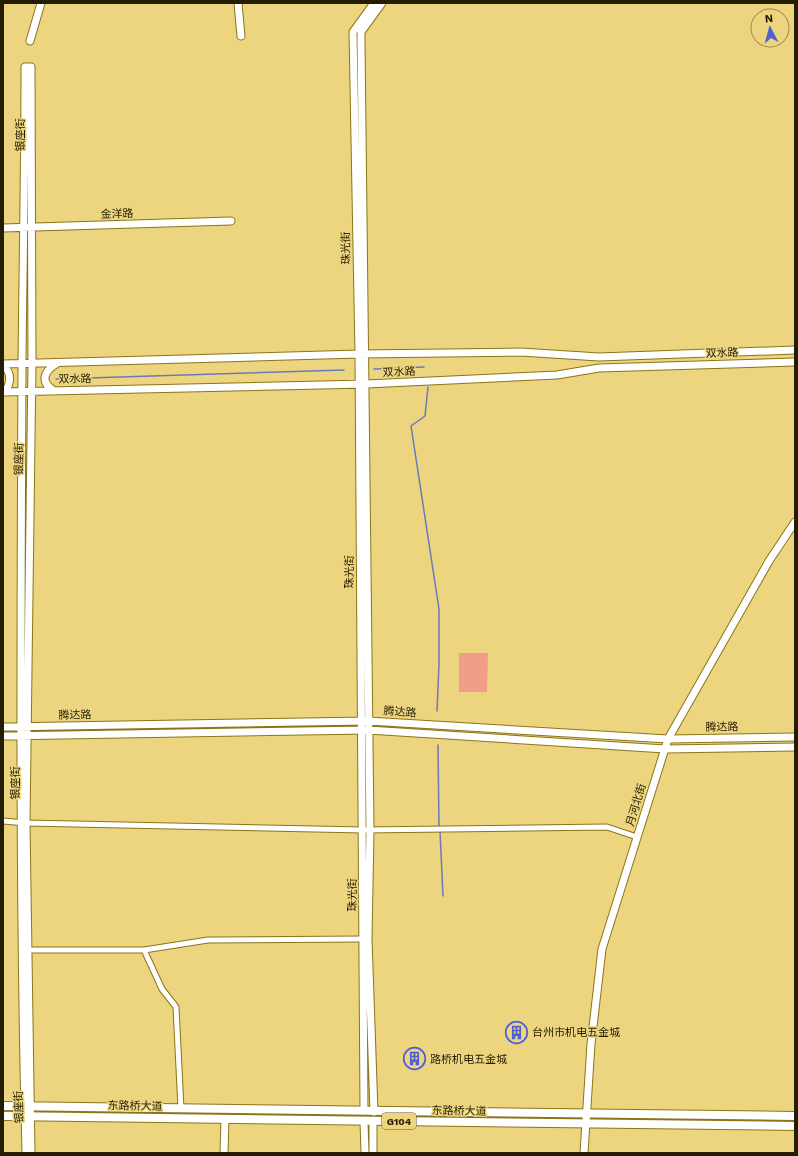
<svg xmlns="http://www.w3.org/2000/svg" width="798" height="1156" font-family="'Work Sans','Noto Sans SC',sans-serif">
<style>
.green{fill:#f09e8a}
.lines{fill:none;stroke-linecap:round;stroke-linejoin:round}
.stream{stroke:#6b79bc;stroke-width:1.5}
.street-casing{stroke:#8b7517;stroke-width:7}
.secondary-casing{stroke:#8b7517;stroke-width:9}
.primary-casing{stroke:#8b7517;stroke-width:10}
.street{stroke:#fff;stroke-width:5}
.secondary{stroke:#fff;stroke-width:7}
.primary{stroke:#fff;stroke-width:8}
.labels{text-anchor:middle;dominant-baseline:central;stroke-width:3;stroke-linejoin:round;paint-order:stroke}
.shield{fill:#edd580;stroke:#605428;stroke-width:1}
.shield-label{font-size:10px;font-weight:bold;fill:#241d03}
.street-label{font-size:11px;fill:#241d03;stroke:#edd580}
.poi-label{font-size:11px;fill:#241d03;stroke:#edd580;text-anchor:start}
</style>
<rect width="100%" height="100%" fill="#edd580"/>
<path class="green" d="M459,653h29l-1,39h-28z"/>
<g class="lines">
<path class="stream" d="M374,369l50,-2
M56,379l288,-9
M428,387l-3,29 -14,10 28,183v55l-2,47
M438,745l1,82
M440,831l3,65"/>
<defs>
<path id="street" d="M3,821l23,2 337,7 244,-3 30,10
M27,950h117l64,-10 155,-1
M144,950l18,39 14,18 5,102"/>
<path id="secondary" d="M238,3l3,33
M30,41l11,-38
M3,228l228,-7
M3,364l356,-10 162,-2 78,5 196,-7
M3,365c9,8 8,18 2,27
M55,391c-15,-8 -12,-19 1,-27
M3,392l363,-8 191,-9 42,-7 196,-6
M3,727l365,-6 300,18 127,-2
M3,736l365,-6 297,19 130,-2
M364,1111l-5,-757 -6,-322 21,-29
M374,1112l-6,-173 2,-109 -9,-788v-10l21,-29
M364,1121l1,32
M26,1153c-7,-264 -5,-528 -4,-791 1,-99 3,-197 3,-295h6l1,297 -6,459 5,330
M224,1153l1,-34
M373,1153v-32
M584,1153l7,-109 11,-95 66,-210 101,-178 26,-39"/>
<path id="primary" d="M3,1106l792,10
M3,1116l792,10"/>
</defs>
<use href="#street" class="street-casing"/>
<use href="#secondary" class="secondary-casing"/>
<use href="#primary" class="primary-casing"/>
<use href="#street" class="street"/>
<use href="#secondary" class="secondary"/>
<use href="#primary" class="primary"/>
</g>
<defs>
<symbol id="building-ring" viewBox="-11 -11 22 22"><circle r="9.5" fill="#edd580" stroke="#525ed4" stroke-width="1.5"/><path d="M-4-6H4V6H1V3H-1V6H-4ZM-2.5-4.3h1.7v1.8h-1.7ZM.8-4.3h1.7v1.8H.8ZM-2.5-1h1.7V.8h-1.7ZM.8-1h1.7V.8H.8Z" fill="#525ed4"/></symbol>
</defs>
<g fill-rule="evenodd">
<use href="#building-ring" x="504" y="1020" width="25" height="25"/>
<use href="#building-ring" x="402" y="1046" width="25" height="25"/>
</g>
<g class="labels">
<rect class="shield" x="382" y="1113" width="34" height="16" rx="3"/>
<g class="shield-label">
<text x="399" y="1121">G104</text>
</g>
<g class="street-label">
<text transform="translate(20 135) rotate(-90)">银座街</text>
<text transform="translate(117 214) rotate(-2)">金洋路</text>
<text transform="translate(346 248) rotate(-91)">珠光街</text>
<text transform="translate(722 353) rotate(-2)">双水路</text>
<text transform="translate(399 372) rotate(-3)">双水路</text>
<text transform="translate(75 379) rotate(-1)">双水路</text>
<text transform="translate(19 459) rotate(-89)">银座街</text>
<text transform="translate(349 572) rotate(-90)">珠光街</text>
<text transform="translate(400 712) rotate(4)">腾达路</text>
<text transform="translate(75 715) rotate(-1)">腾达路</text>
<text transform="translate(722 727) rotate(-1)">腾达路</text>
<text transform="translate(15 783) rotate(-90)">银座街</text>
<text transform="translate(636 805) rotate(-73)">月河北街</text>
<text transform="translate(352 895) rotate(-90)">珠光街</text>
<text transform="translate(135 1106) rotate(1)">东路桥大道</text>
<text transform="translate(19 1107) rotate(-92)">银座街</text>
<text transform="translate(459 1111) rotate(1)">东路桥大道</text>
</g>
<g class="poi-label">
<text x="532" y="1032">台州市机电五金城</text>
<text x="430" y="1059">路桥机电五金城</text>
</g>
</g>
<rect width="798" height="1156" fill="none" stroke="#241d03" stroke-width="8"/>
<g transform="translate(770 28) rotate(354)"><circle r="19" fill="#edd580" stroke="#9d8b4e"/>
<path d="M0-3L7 15L0 10L-7 15Z" fill="#525ed4"/>
<text y="-6" font-size="11" font-weight="bold" text-anchor="middle" fill="#241d03">N</text>
</g>
</svg>
